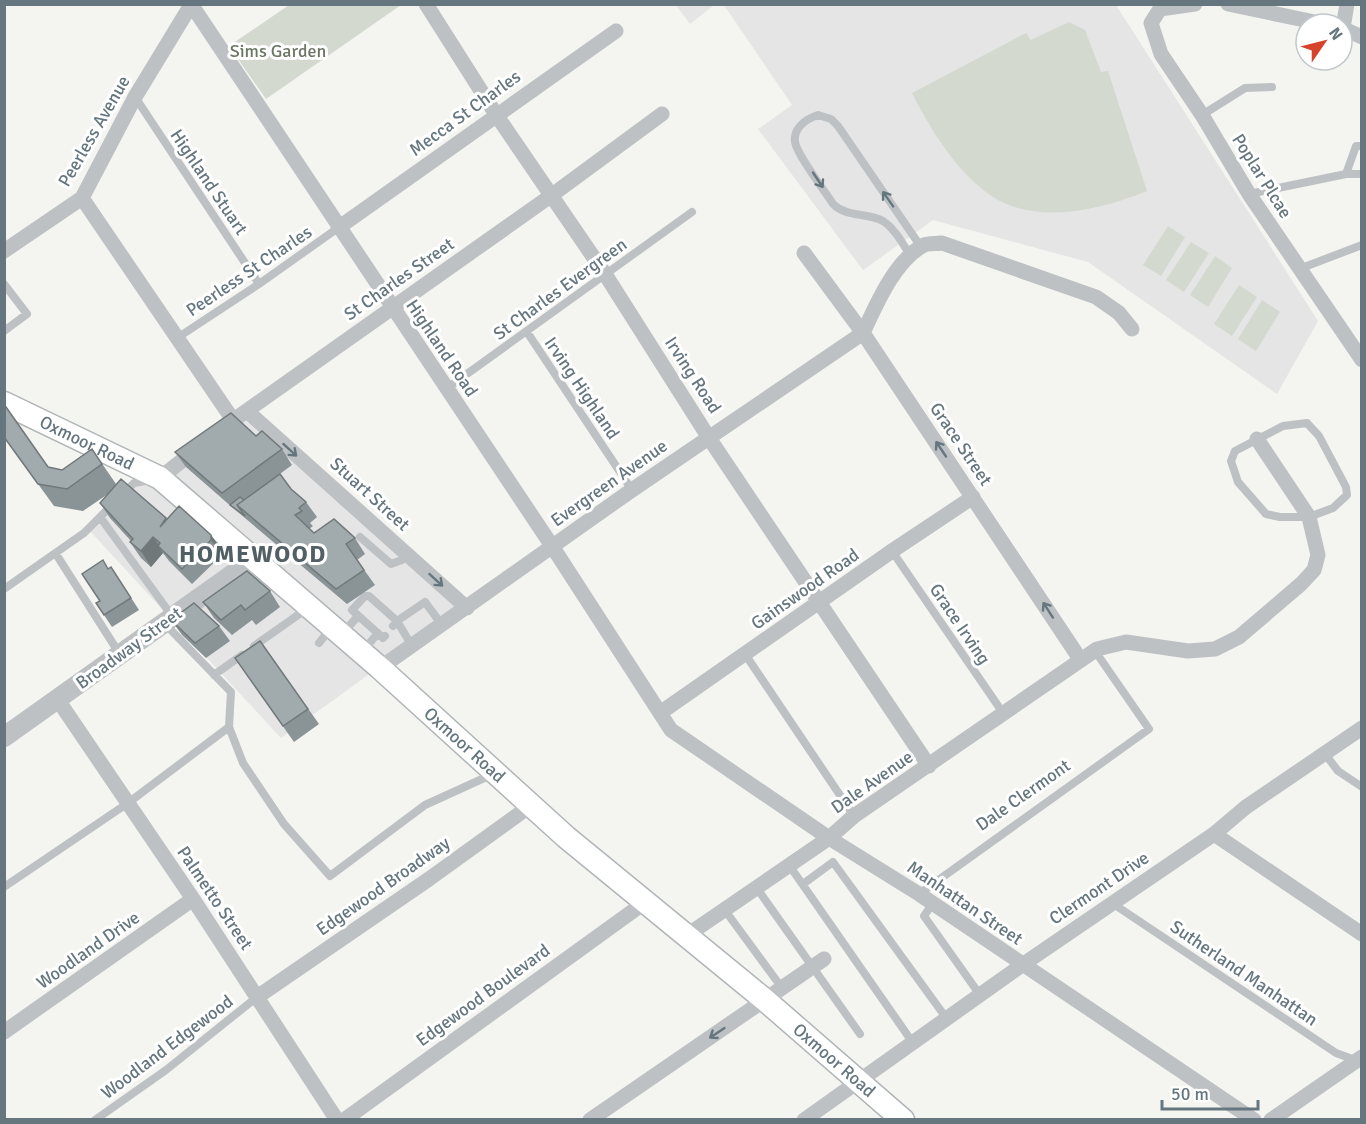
<svg xmlns="http://www.w3.org/2000/svg" width="1366" height="1124" font-family="Signika,sans-serif">
<style>
.built{fill:#e4e5e4}
.green{fill:#d4d9d0}
.lines{fill:none;stroke-linecap:round;stroke-linejoin:round}
.secondary-casing{stroke:#b0b5b8;stroke-width:25}
.service{stroke:#bdc1c4;stroke-width:8}
.minor{stroke:#bdc1c4;stroke-width:15}
.tertiary{stroke:#bdc1c4;stroke-width:20}
.secondary{stroke:#fff;stroke-width:22}
.wall{fill:#8a9396}
.shaded-wall{fill:#71787a}
.building{fill:#a1abae;stroke:#71787a;stroke-width:1.5}
.oneway{stroke:#65767f}
.labels{text-anchor:middle;dominant-baseline:central;stroke-width:6;stroke-linejoin:round;paint-order:stroke}
.park-label{font-size:18px;fill:#697763;stroke:#fff}
.street-label{font-size:18px;fill:#65767f;stroke:#fff}
.district-label{font-size:24px;font-weight:bold;letter-spacing:1.5px;fill:#525f65;stroke:#fff}
</style>
<rect width="100%" height="100%" fill="#f4f4f0"/>
<path class="built" d="M676,5h38l-24,19z
M724,5h392l202,316 -41,73 -189,-132 -155,-42 -70,50 -105,-141 34,-24z
M246,416l216,191 -181,131 -191,-207 46,-45 22,-3z"/>
<path class="green" d="M289,5v-1l112,1 -135,94 -37,-53z
M1069,22l16,8 16,42 7,-1 39,120c-47,19 -112,35 -157,4 -35,-25 -59,-65 -78,-102l114,-60 5,7z
M1168,226l17,11 -24,39 -18,-11z
M1191,242l18,11 -25,39 -18,-12z
M1215,256l17,12 -24,39 -18,-12z
M1239,285l18,12 -25,39 -18,-12z
M1262,300l18,12 -24,39 -18,-12z"/>
<g class="lines">
<defs>
<g id="secondary">
<path id="s1" d="M4,403l156,75 220,190 186,169 199,163 138,120"/>
</g>
</defs>
<use href="#secondary" class="secondary-casing"/>
<path class="service" d="M135,97l124,187
M1202,115l43,-27 27,-1
M1346,174l10,-28h6
M1249,194l97,-20h16
M910,255c-7,-11 -15,-26 -27,-34 -16,-9 -36,-3 -50,-17 -8,-13 -36,-49 -38,-62 -2,-14 11,-23 23,-27l13,4 7,7 83,121
M1299,269l63,-24
M4,284l23,30 -23,17
M527,332l105,158
M177,338l82,-54 79,-56
M446,389l246,-177
M1307,423l12,13 27,51 1,8 -14,13 -24,9h-29l-14,-3 -28,-32 -7,-21 4,-10 48,-25z
M125,492l9,-9 17,-3
M100,517l72,99
M360,537l31,27 11,-4 6,-6
M892,551l111,162
M56,554l63,99
M4,589l80,-56 28,-28
M165,624l66,68 -2,35 14,36 41,61 46,52 95,-71 68,-31
M393,626l4,-5 15,25
M343,633l15,-17
M385,636l-2,2 -31,-28 13,-14h4l28,25 28,-19 17,23
M319,643l12,-15
M254,646l54,-38
M363,651l15,-18
M745,654l109,162
M214,675l28,-20
M1325,754l13,17 24,16
M789,865l124,178
M803,884l30,-22 114,157
M4,887l124,-84 101,-76
M756,887l104,147
M919,894l230,-165 -54,-78
M933,903l-9,13 56,79
M1112,903l224,150 22,8
M724,909l58,79
M95,1120l71,-50 91,-73"/>
<path class="minor" d="M191,4l361,542 119,184 158,108 90,56 335,226
M426,4l71,112 108,158 104,164 220,328
M1195,4l-35,5 -9,14 10,31 41,61 47,79 113,166
M1228,4l96,20
M1342,28l20,9
M1343,28l4,-24
M82,198l151,222
M338,228l278,-197
M4,251l78,-53 53,-101 56,-92
M804,253l59,80 217,326
M863,333c13,-28 32,-73 61,-88 5,-2 12,-1 18,-2l154,54 23,16 13,16
M247,411l220,197
M221,429l331,-234 110,-81
M160,478l38,-30
M380,668l252,-178 231,-157
M58,700l135,199 144,221
M660,713l232,-162 81,-54
M1214,834l148,100
M686,936l143,-98 25,-22 243,-167 29,-7 62,9 27,-2 24,-12 62,-53 13,-14 4,-15 -9,-38 -52,-78
M257,997l172,-118 101,-73
M4,1032l189,-133
M344,1120l300,-217
M590,1120l234,-161
M804,1120l218,-155 192,-131 32,-27 116,-79
M1271,1120l91,-63"/>
<path class="tertiary" d="M4,737l250,-178"/>
<use href="#secondary" class="secondary"/>
</g>
<path class="wall" d="M256,436l26,13 10,16 -23,17 22,7 15,13 11,15 -7,6 3,3 -4,3 5,4 41,5 10,16 -8,6 18,25 -28,19 -114,-96 -47,-41 -11,-15z
M4,437l44,30 14,3 30,-21 24,35 51,35 44,16 11,15v5l-30,29 -23,-23 -6,-8 -12,14 -10,-9 -11,-16 1,-1 -21,-23 -10,-15 8,-9 -25,17 -29,-5z
M111,567l28,43 -27,17 -16,-24 4,-2 9,-33z
M270,591l10,16 -24,18 -4,-5 -20,15 -18,-17 -11,-16z
M171,620l48,6 11,15 -24,17 -24,-23z
M260,641l59,83 -25,18 -59,-84z"/>
<path class="shaded-wall" d="M211,535l11,15v5l-11,-15z
M153,537l11,15 -6,-6 5,7 -12,14 -10,-16z"/>
<path class="building" d="M6,407l42,60 14,3 30,-21 10,15 -35,25 -29,-5 -34,-47v-28z
M231,413l25,23 6,-5 20,18 -60,44 -47,-41z
M280,474l11,15 15,13 -7,6 3,3 -7,4 19,18 20,-14 21,19 -9,6 18,26 -28,19 -99,-84z
M121,479l45,39 -6,9 19,-21 32,29v5l-29,29 -24,-23 2,-3 -7,-6 -12,14 -11,-9 3,-3 -33,-36z
M240,497l4,3 -7,5 8,11 -15,-11z
M103,560l5,9 3,-2 20,31 -27,17 -8,-12 4,-2 -18,-27z
M247,571l23,20 -25,19 -4,-5 -20,15 -18,-18z
M194,603l25,23 -24,17 -24,-23z
M260,641l48,68 -25,17 -48,-68z"/>
<defs><path id="oneway-shaft" d="M-6 0H5M1.5-3L5.5 0L1.5 3" fill="none" stroke-width="1.6" stroke-linecap="round" stroke-linejoin="round" transform="scale(1.5)"/></defs>
<g class="oneway">
<use href="#oneway-shaft" transform="translate(818 180) rotate(56)"/>
<use href="#oneway-shaft" transform="translate(888 199) rotate(-125)"/>
<use href="#oneway-shaft" transform="translate(941 449) rotate(-124)"/>
<use href="#oneway-shaft" transform="translate(290 450) rotate(42)"/>
<use href="#oneway-shaft" transform="translate(436 580) rotate(42)"/>
<use href="#oneway-shaft" transform="translate(1048 610) rotate(-123)"/>
<use href="#oneway-shaft" transform="translate(717 1033) rotate(146)"/>
</g>
<g class="labels">
<g class="park-label">
<text x="278" y="51">Sims Garden</text>
</g>
<g class="street-label">
<text transform="translate(465 113) rotate(-36)">Mecca St Charles</text>
<text transform="translate(94 131) rotate(-60)">Peerless Avenue</text>
<text transform="translate(1262 176) rotate(58)">Poplar Plcae</text>
<text transform="translate(209 182) rotate(56)">Highland Stuart</text>
<text transform="translate(249 271) rotate(-34)">Peerless St Charles</text>
<text transform="translate(399 279) rotate(-35)">St Charles Street</text>
<text transform="translate(560 289) rotate(-36)">St Charles Evergreen</text>
<text transform="translate(442 348) rotate(56)">Highland Road</text>
<text transform="translate(693 375) rotate(57)">Irving Road</text>
<text transform="translate(582 388) rotate(56)">Irving Highland</text>
<text stroke="none"><textPath href="#s1" startOffset="92">Oxmoor Road</textPath></text>
<text transform="translate(961 444) rotate(56)">Grace Street</text>
<text transform="translate(609 483) rotate(-35)">Evergreen Avenue</text>
<text transform="translate(370 494) rotate(42)">Stuart Street</text>
<text transform="translate(805 589) rotate(-35)">Gainswood Road</text>
<text transform="translate(960 624) rotate(56)">Grace Irving</text>
<text transform="translate(129 648) rotate(-36)">Broadway Street</text>
<text stroke="none"><textPath href="#s1" startOffset="578">Oxmoor Road</textPath></text>
<text transform="translate(872 782) rotate(-35)">Dale Avenue</text>
<text transform="translate(1023 795) rotate(-35)">Dale Clermont</text>
<text transform="translate(383 886) rotate(-35)">Edgewood Broadway</text>
<text transform="translate(1099 888) rotate(-34)">Clermont Drive</text>
<text transform="translate(215 898) rotate(56)">Palmetto Street</text>
<text transform="translate(965 903) rotate(34)">Manhattan Street</text>
<text transform="translate(88 950) rotate(-35)">Woodland Drive</text>
<text transform="translate(1244 973) rotate(34)">Sutherland Manhattan</text>
<text transform="translate(483 995) rotate(-36)">Edgewood Boulevard</text>
<text transform="translate(167 1047) rotate(-37)">Woodland Edgewood</text>
<text stroke="none"><textPath href="#s1" startOffset="1064">Oxmoor Road</textPath></text>
</g>
<g class="district-label">
<text x="253" y="554">HOMEWOOD</text>
</g>
</g>
<rect width="1366" height="1124" fill="none" stroke="#65767f" stroke-width="12"/>
<g transform="translate(1324 42) rotate(55)"><circle r="28" fill="#ffffff" stroke="#c1c8cc" stroke-width="1.5"/>
<path d="M0-4.5L10 22L0 15L-10 22Z" fill="#d7422d"/>
<text y="-9" font-size="16" font-weight="bold" text-anchor="middle" fill="#65767f">N</text>
</g>
<path d="M1162 1100v9h96v-9" fill="none" stroke="#65767f" stroke-width="3"/>
<text x="1171" y="1100" font-size="18" fill="#65767f" stroke="#ffffff" stroke-width="4.5" paint-order="stroke">50 m</text>
</svg>
